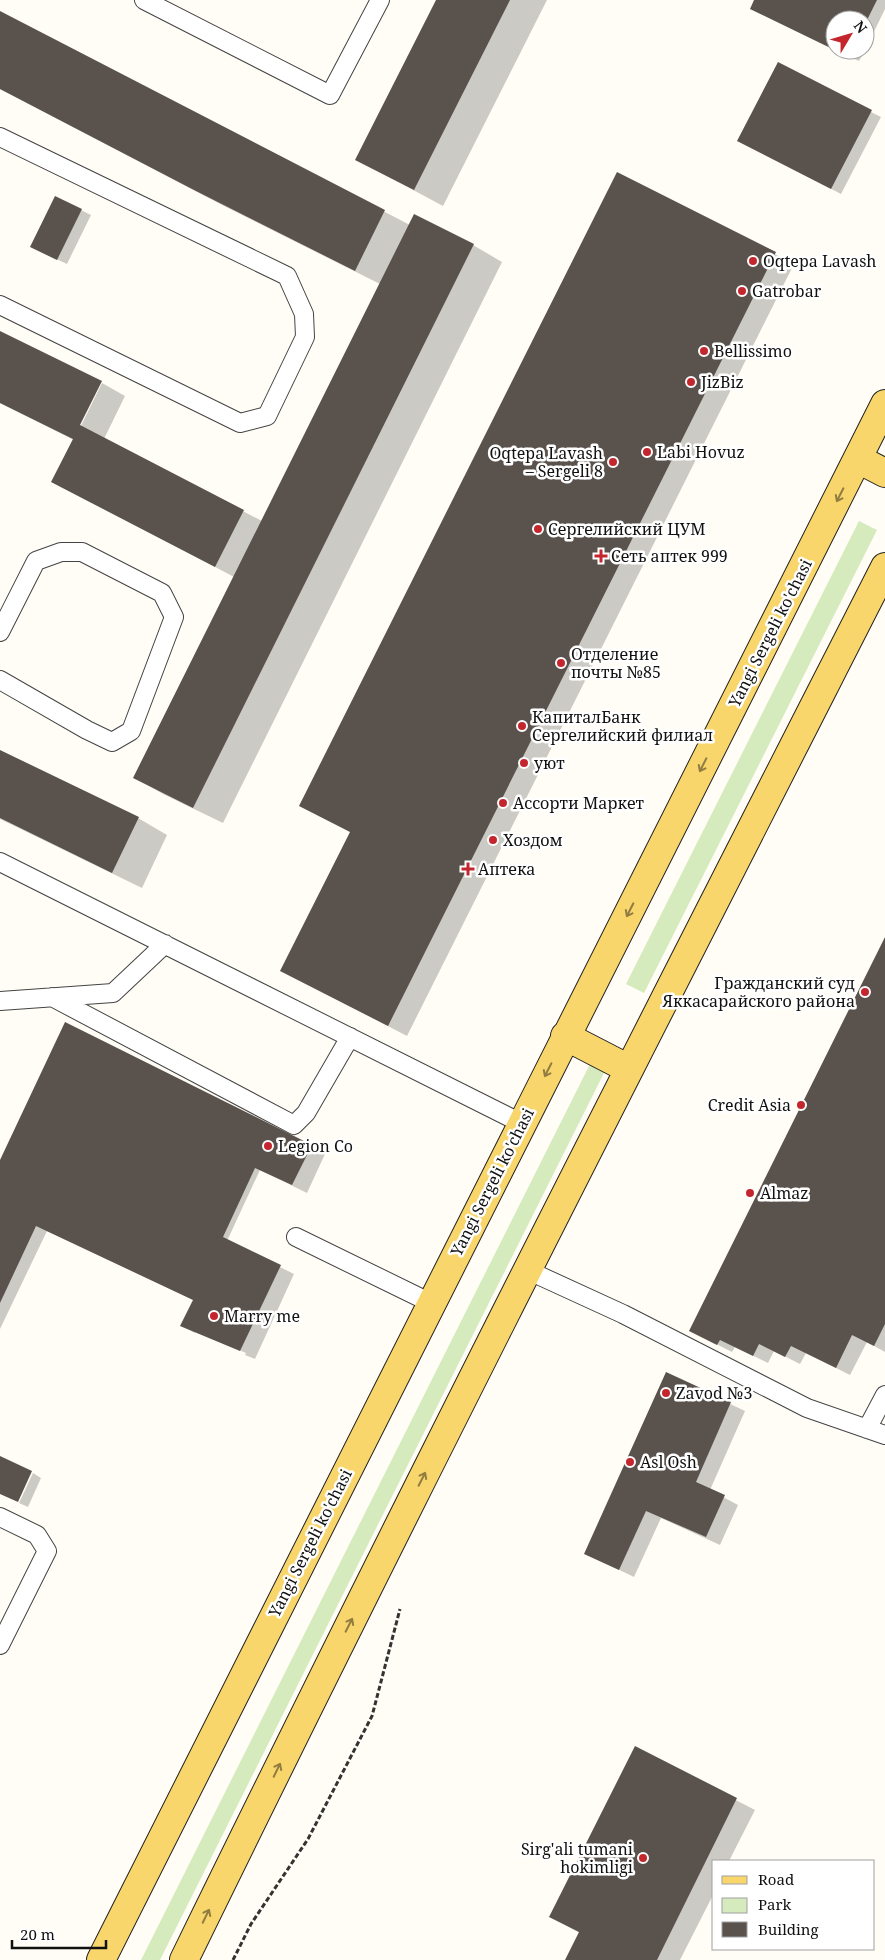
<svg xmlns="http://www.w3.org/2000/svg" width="885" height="1960" font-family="'Noto Serif',serif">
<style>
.green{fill:#d5ebbd}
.shadow{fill:#0003}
.building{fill:#5a524d}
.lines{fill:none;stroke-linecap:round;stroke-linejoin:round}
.service-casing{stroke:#444;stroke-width:20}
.primary-casing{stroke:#222;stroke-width:30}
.path{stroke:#333;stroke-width:3;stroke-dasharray:5 2.5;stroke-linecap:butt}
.service{stroke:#fff;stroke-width:18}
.primary{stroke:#f9d66b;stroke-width:28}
.oneway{stroke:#917d42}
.poi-dot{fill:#c4262e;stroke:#fff;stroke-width:2}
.labels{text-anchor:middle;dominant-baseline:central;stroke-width:5;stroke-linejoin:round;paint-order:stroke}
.poi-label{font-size:16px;fill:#111;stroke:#fff;text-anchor:start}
.street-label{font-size:16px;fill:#111;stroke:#fff}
</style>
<rect width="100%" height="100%" fill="#fffdf5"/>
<path class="green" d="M859,521l18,9 -233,463 -18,-9z
M591,1062l15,7 -446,891h-19z"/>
<path class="shadow" d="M437,0h110l-104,206 -86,-46z
M755,0h130v9l-20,41v-30h-30v30z
M0,12l410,213 63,20 29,17 -279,561 -60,-29 -29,-17 100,-200 -181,-96 21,-41 -74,-37v-71l73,105 2,1 27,-55 23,13 -21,43 158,82 118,-237 -156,-78 -224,-117z
M836,50h29l-6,11z
M871,112l10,5 -40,77 -92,-48z
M618,174l176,90 -387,772 -125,-65 69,-139z
M81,210l10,5 -24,49 -26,-12z
M0,751l138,67 29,17 -25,53 -142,-69z
M885,940v412l-18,-10 -17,33 -44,-22 -6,11 -26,-13 -6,12 -33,-16 -3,5 -26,-13z
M311,1146l14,8 -18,39 -47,-23 -33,71 67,33 -39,85 -10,-4 1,-2 -51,-22v2l-13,-7 12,-26 -147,-69 -47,98v-166z
M667,1374l78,37 -35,79 28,15 -18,40 -59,-27 -27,59 -48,-23z
M33,1473l8,5 -13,29 -9,-4z
M635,1748l120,62 -26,51h-15v32l-34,67h-114l14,-27 -29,-16z"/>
<path class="building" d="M436,0h74l-96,190 -59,-30z
M754,0h123l-12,24v-4h-30v30h17l-3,7 -99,-48z
M0,11l385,199 -30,61 -161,-81 -194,-101z
M778,62l94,48 -41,79 -94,-48z
M617,172l159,80 -388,774 -108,-55 70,-139 -51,-26z
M55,196l27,13 -25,51 -27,-13z
M414,214l60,30 -281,564 -60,-30z
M0,331l102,50 -22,44 164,85 -29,57 -164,-85 22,-43 -73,-36z
M0,750l139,67 -27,56 -112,-55z
M885,937v387l-11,22 -22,-11 -16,33 -45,-22 -6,11 -26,-13 -6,12 -33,-16 -3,5 -28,-14z
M65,1022l247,123 -20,40 -37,-17 -32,69 58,28 -41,86 -60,-25 13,-26 -157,-74 -36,77v-143z
M666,1372l65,30 -35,80 29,13 -19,42 -60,-26 -27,59 -35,-16z
M0,1456l32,15 -14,31 -18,-8z
M635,1746l102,52 -80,162h-92l14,-28 -30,-15z"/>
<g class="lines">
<defs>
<path id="service" d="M144,0l186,95 50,-95
M0,137l287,139 17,38 1,23 -38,79 -27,7 -240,-118
M0,632l36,-71 25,-9h21l80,41 12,24 -43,114 -19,11 -25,-12 -87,-50
M0,862l521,261
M52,997l242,128 12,-12 44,-76
M0,1001l113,-8 52,-49
M296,1237l135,66
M527,1270l96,44 184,94 78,27
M867,1429l18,-34
M0,1517l37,18 10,16 -47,94"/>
<path id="primary" d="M858,459l27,14
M565,1036l64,33
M101,1960l784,-1556
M184,1960c228,-467 465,-930 701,-1393"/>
</defs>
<use href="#service" class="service-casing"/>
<use href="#primary" class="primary-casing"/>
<path class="path" d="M233,1960l18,-36 57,-85 64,-123 28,-107"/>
<use href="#service" class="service"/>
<use href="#primary" class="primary"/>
</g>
<defs><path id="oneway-shaft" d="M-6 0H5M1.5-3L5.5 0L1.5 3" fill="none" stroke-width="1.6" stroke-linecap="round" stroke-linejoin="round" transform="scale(1.25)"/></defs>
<g class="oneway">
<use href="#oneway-shaft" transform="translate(840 495) rotate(117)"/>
<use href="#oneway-shaft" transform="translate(703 765) rotate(117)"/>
<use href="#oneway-shaft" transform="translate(630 910) rotate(117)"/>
<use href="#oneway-shaft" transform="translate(548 1070) rotate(117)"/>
<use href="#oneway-shaft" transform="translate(422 1479) rotate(-63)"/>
<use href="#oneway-shaft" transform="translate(349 1625) rotate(-63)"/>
<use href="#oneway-shaft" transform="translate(277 1770) rotate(-64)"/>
<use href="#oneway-shaft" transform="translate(206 1916) rotate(-64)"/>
</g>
<g class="poi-dot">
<circle cx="753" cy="261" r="5"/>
<circle cx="742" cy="291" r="5"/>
<circle cx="704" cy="351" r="5"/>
<circle cx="691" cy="382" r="5"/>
<circle cx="647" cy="452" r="5"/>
<circle cx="613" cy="462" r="5"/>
<circle cx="538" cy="529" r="5"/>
<path d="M598.5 548.5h5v5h5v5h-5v5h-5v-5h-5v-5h5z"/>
<circle cx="561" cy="663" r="5"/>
<circle cx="522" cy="726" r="5"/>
<circle cx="524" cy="763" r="5"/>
<circle cx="503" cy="803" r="5"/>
<circle cx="493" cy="840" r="5"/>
<path d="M465.5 861.5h5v5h5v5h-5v5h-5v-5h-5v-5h5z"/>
<circle cx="865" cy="992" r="5"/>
<circle cx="801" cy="1105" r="5"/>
<circle cx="268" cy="1146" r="5"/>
<circle cx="750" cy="1193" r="5"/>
<circle cx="214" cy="1316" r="5"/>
<circle cx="666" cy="1393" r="5"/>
<circle cx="630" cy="1462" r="5"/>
<circle cx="643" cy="1858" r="5"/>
</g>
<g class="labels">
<g class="poi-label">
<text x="763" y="261">Oqtepa Lavash</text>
<text x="752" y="291">Gatrobar</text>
<text x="714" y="351">Bellissimo</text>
<text x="701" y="382">JizBiz</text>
<text x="657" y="452">Labi Hovuz</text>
<text x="603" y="453" text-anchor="end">Oqtepa Lavash<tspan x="603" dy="18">– Sergeli 8</tspan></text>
<text x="548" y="529">Сергелийский ЦУМ</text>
<text x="611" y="556">Сеть аптек 999</text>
<text x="571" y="654">Отделение<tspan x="571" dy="18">почты №85</tspan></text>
<text x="532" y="717">КапиталБанк<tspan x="532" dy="18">Сергелийский филиал</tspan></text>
<text x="534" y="763">уют</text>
<text x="513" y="803">Ассорти Маркет</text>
<text x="503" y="840">Хоздом</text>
<text x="478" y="869">Аптека</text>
<text x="855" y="983" text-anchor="end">Гражданский суд<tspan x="855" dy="18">Яккасарайского района</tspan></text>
<text x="791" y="1105" text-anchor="end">Credit Asia</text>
<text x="278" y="1146">Legion Co</text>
<text x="760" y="1193">Almaz</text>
<text x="224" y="1316">Marry me</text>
<text x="676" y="1393">Zavod №3</text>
<text x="640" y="1462">Asl Osh</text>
<text x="633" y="1849" text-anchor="end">Sirg'ali tumani<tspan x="633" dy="18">hokimligi</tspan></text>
</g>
<g class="street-label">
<text transform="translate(770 633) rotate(-63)">Yangi Sergeli ko'chasi</text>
<text transform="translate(492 1182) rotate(-63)">Yangi Sergeli ko'chasi</text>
<text transform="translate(310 1543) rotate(-63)">Yangi Sergeli ko'chasi</text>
</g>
</g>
<rect x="712" y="1860" width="162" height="90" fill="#ffffff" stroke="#a0a0a0"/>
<rect x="722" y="1876" width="25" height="8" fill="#f9d66b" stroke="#a0a0a0"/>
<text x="758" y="1885" font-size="15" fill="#111111">Road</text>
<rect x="722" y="1898" width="25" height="15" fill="#d5ebbd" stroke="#a0a0a0"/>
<text x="758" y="1910" font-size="15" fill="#111111">Park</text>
<rect x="722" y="1922" width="25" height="15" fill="#5a524d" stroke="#a0a0a0"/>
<text x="758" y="1935" font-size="15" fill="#111111">Building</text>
<g transform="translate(850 35) rotate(52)"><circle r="24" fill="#ffffff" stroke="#a0a0a0"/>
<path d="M0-4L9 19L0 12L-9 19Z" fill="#c4262e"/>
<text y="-8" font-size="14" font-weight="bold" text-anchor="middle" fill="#111111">N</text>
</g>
<path d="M12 1940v8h94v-8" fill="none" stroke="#111111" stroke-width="2.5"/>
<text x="20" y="1940" font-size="15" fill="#111111" stroke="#ffffff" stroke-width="4" paint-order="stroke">20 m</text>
</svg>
